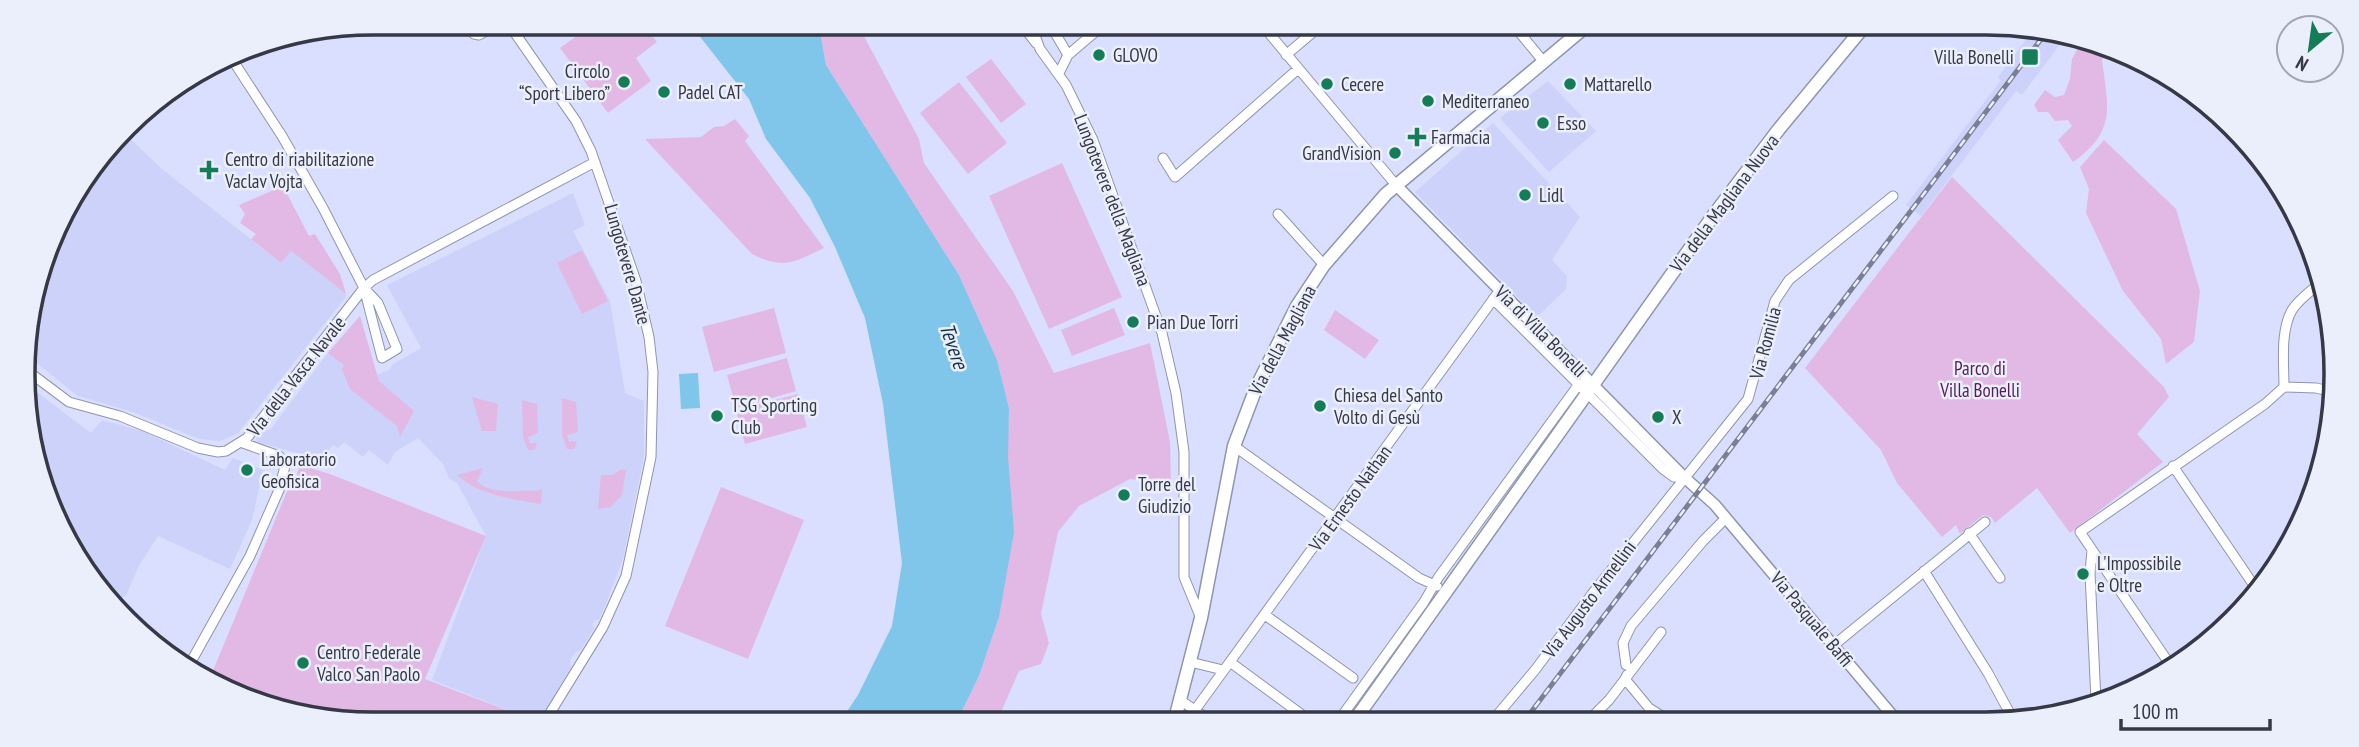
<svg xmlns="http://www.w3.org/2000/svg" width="2359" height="747" font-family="'PT Sans Narrow',sans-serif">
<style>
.built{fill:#ccd2f9}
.green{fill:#e2b9e5}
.water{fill:#7fc6ea}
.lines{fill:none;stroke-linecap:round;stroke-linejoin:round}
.minor-casing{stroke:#8f94b1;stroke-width:11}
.tertiary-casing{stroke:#8f94b1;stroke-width:13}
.secondary-casing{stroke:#8f94b1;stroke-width:15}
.minor{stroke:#fff;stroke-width:9}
.tertiary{stroke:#fff;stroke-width:10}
.secondary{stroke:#fff;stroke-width:12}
.rail-casing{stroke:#7b7f94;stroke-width:5}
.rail{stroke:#ebeefb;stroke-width:2.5;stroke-dasharray:8;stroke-linecap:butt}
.poi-dot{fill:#147c56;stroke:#ebeefb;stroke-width:2.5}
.labels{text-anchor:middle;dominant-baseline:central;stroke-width:5;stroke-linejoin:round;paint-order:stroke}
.poi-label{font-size:19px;fill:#363945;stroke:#ebeefb;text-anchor:start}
.street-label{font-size:19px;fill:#363945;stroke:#ebeefb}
.park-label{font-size:19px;fill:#551d5a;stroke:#ebeefb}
.water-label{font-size:21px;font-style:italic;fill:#173747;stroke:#ebeefb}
.rim{fill:none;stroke:#363945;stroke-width:3.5}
</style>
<rect width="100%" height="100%" fill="#dadfff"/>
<path class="built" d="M2034,29l20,1 13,5 -45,60 -6,-4 -95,125 -15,-11 95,-125 -3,-3z
M1548,81l48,50 -47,41 -49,-54z
M1493,123l87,94 -28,43 15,16 -1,13 -29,28 -122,-125z
M124,133l38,36 119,94 10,-12 55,43 -1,4 -107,135 -18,8 -21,-2 -66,-27 -55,-16 -50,-40 -2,-28 33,-110z
M573,193l12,32 -12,6 37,70 15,92 19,8v56l-21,102 -18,47 -6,14h-4l-3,5 2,3 -13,22 -5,2 -6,8 1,7 -30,51h-13l-96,-38 54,-144 -29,-53 -8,-5 -6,-14 -25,-26 -23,14 -7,13 -19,-15 -6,7 -19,-15 -6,6 -5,-3 -12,15 -63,-18 -2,-3 7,-9h7l58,-77 32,-37 16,59 13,-5 4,-6 28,-16 -34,-63z
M29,386l62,47 11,-13 40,11 83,39 8,-12 30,12 -11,50 -22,49 -72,-33 -18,28 -14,31 -11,7 -33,-33 -47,-105z"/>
<path class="green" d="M593,24h50l14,18 -21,16 15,23 -43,32 -48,-65z
M813,25h45l61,114 5,24 89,128 41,82 96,-30 20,99 1,43 -41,-6 -51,27 -21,26 -17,82 8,29 -8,21 -22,7 -21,48h-40l21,-43 20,-59 10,-209 -12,-48 -38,-85 -133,-210 -6,-33z
M2082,41l25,11 -5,8c6,47 15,71 -29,102l-15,-22 14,-14 -4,-6 -13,1 -7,-9h-10l-4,-7 11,-15 10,7 9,-2 6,-16 2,-20z
M991,59l35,45 -25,19 -35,-46z
M959,82l48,61 -39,31 -48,-61z
M735,119l14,17 -4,5 79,107c-30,14 -40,22 -72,6l-107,-115 56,-2 13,-10 10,-1z
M2104,140l72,69 24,82 -6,51 -28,22 -5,-25 -38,-48 -37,-78 3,-24 -9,-22z
M1062,163l60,134 -73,32 -60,-133z
M1952,177l212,210 5,10 -32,37 26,28 -93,71 -33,-45 -42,35 -4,-6 -8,-2 -23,19 -4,-9 -14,12 -45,-54 -16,-33 -76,-82z
M283,186l26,50 6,-2 25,40 6,20 -55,-43 -10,12 -30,-24 5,-5 -16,-11 5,-9 -6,-9z
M582,250l26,51 -26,13 -25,-51z
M774,308l12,45 -72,19 -12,-45z
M1114,308l11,27 -53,21 -11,-26z
M1335,310l44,30 -14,19 -41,-29z
M360,316l19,65 35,30 -14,26 -3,-11 -47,-37 -8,-20 2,-4 -16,-12z
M787,358l9,33 -60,17 -9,-33z
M798,394l9,33 -62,17 -9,-34z
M472,397l26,7 -2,27h-14z
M562,398l14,4 2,30 -11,3 2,7 8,-1 -3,8h-7l-5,-14z
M522,400l15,4 1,29 -10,4 2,7 7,-2 -2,8h-7l-5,-13z
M300,465l30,9 156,62 -61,143 102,39 -222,-1 -95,-39 80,-194h4z
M483,468l-6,13c11,14 41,9 59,10l6,-2 -1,15c-27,-5 -63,-9 -84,-29z
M622,469l4,1 -4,25 -11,12 -13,2 3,-34h11z
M721,487l83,33 -56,139 -83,-33z"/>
<path class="water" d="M690,24l123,1 7,6 6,34 133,210 38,85 12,48 -1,49 6,75 -15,85 -20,59 -21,43h-116l16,-24 34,-69 10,-63 -19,-159 -18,-86 -30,-71 -25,-49 -44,-59 -17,-40z
M698,373l2,35 -19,1 -2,-35z"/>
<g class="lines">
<defs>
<path id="minor" d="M466,23l8,11 5,1 22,-12
M508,23l68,98 15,30 45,130 13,56 4,35 -2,85 -25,119 -23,51 -56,91
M1022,25l14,18
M1031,25l9,24 26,36 27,55 69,193 14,60 8,59v125l16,39
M1051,26l17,29
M1263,26l133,159
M1515,27l28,34
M1286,55l33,-28
M230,56l52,80 41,72 41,80 18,70 15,-9 -19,-46 -14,-15
M1059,73l9,-18 34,-29
M1163,158l12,19 123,-108
M1278,214l46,51
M1493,299l170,170 11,8h10
M29,372l40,30 51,14 78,32 20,4 8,-1 21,-13 117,-150 9,-8 222,-118
M2284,387c0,-23 -4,-56 8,-77 7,-11 19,-19 28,-27
M2284,387l32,1 13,3
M1234,446l185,132 18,8
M2173,466l84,124
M1969,533l31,45
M2092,550l-2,23 6,128
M1924,571l64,102 26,48
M1265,615l88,63
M1834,645l151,-123
M1190,662l33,8
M1230,662l79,58
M1626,665l-3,-22 8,-17 72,-85 23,-23
M2171,666l-91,-134 185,-128 19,-17
M187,669l63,-113 29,-66 6,-24 -6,-10 -36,-13
M1627,675l-2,4 24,29 19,12
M1180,700l28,19
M1195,710l305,-420
M1339,720l85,-118 14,-24 141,-194h16
M1493,720l42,-50 57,-76 156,-195 27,-98 14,-21 104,-84
M1589,720l20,-20 52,-68"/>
<path id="tertiary" d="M1396,185l288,292 31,28 182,216"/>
<path id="secondary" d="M1175,719l26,-101 33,-172 22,-58 41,-82 27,-41 62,-71 198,-166
M1355,720l358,-504 66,-87 83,-100"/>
</defs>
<use href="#minor" class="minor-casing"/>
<use href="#tertiary" class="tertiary-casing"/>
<use href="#secondary" class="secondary-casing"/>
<use href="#minor" class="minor"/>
<use href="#tertiary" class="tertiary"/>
<use href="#secondary" class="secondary"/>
<defs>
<path id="rail" d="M1525,720l523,-690"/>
</defs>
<use href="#rail" class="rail-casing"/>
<use href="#rail" class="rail"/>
</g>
<g class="poi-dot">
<circle cx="1099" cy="55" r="7"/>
<rect x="2021" y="48" width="18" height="18" rx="3.5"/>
<circle cx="624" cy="82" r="7"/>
<circle cx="1327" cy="84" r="7"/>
<circle cx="1570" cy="84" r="7"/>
<circle cx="664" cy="92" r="7"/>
<circle cx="1428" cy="101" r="7"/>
<circle cx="1543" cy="123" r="7"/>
<path d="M1413.5 126.5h7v7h7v7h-7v7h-7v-7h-7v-7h7z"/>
<circle cx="1395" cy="153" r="7"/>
<path d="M205.5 159.5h7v7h7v7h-7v7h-7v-7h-7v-7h7z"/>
<circle cx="1525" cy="195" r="7"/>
<circle cx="1133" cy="322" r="7"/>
<circle cx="1320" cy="406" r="7"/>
<circle cx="717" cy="416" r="7"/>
<circle cx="1658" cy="417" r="7"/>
<circle cx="247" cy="470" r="7"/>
<circle cx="1124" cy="495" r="7"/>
<circle cx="2083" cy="574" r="7"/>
<circle cx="303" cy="663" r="7"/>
</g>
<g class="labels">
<g class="poi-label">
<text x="1113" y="55">GLOVO</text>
<text x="2014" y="57" text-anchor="end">Villa Bonelli</text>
<text x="610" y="71" text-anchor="end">Circolo<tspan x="610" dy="22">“Sport Libero”</tspan></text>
<text x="1341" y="84">Cecere</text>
<text x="1584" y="84">Mattarello</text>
<text x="678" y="92">Padel CAT</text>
<text x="1442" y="101">Mediterraneo</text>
<text x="1557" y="123">Esso</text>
<text x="1431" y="137">Farmacia</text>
<text x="1381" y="153" text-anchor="end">GrandVision</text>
<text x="225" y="159">Centro di riabilitazione<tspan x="225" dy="22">Vaclav Vojta</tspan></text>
<text x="1539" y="195">Lidl</text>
<text x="1147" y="322">Pian Due Torri</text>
<text x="1334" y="395">Chiesa del Santo<tspan x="1334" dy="22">Volto di Gesù</tspan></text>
<text x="731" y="405">TSG Sporting<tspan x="731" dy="22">Club</tspan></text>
<text x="1672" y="417">X</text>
<text x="261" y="459">Laboratorio<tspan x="261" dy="22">Geofisica</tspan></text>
<text x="1138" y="484">Torre del<tspan x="1138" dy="22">Giudizio</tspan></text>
<text x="2097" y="563">L'Impossibile<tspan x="2097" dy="22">e Oltre</tspan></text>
<text x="317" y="652">Centro Federale<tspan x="317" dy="22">Valco San Paolo</tspan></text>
</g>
<g class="street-label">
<text transform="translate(1113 200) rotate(69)">Lungotevere della Magliana</text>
<text transform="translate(1724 203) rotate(-53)">Via della Magliana Nuova</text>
<text transform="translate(628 264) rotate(74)">Lungotevere Dante</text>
<text transform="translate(1541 331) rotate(45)">Via di Villa Bonelli</text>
<text transform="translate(1282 340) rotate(-62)">Via della Magliana</text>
<text transform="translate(1765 343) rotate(-75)">Via Romilia</text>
<text transform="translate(296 376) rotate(-52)">Via della Vasca Navale</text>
<text transform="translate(1350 498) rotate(-54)">Via Ernesto Nathan</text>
<text transform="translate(1589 599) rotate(-53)">Via Augusto Armellini</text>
<text transform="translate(1812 619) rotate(50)">Via Pasquale Baffi</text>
</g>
<g class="park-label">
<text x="1980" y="368">Parco di<tspan x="1980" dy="22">Villa Bonelli</tspan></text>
</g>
<g class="water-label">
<text transform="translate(954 346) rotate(71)">Tevere</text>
</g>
</g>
<path d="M0 0H2359V747H0ZM373 35H1986A338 338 0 0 1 2324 373V374A338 338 0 0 1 1986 712H373A338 338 0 0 1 35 374V373A338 338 0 0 1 373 35Z" fill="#ebeefb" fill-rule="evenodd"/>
<path class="rim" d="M373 35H1986A338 338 0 0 1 2324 373V374A338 338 0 0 1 1986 712H373A338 338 0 0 1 35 374V373A338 338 0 0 1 373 35Z"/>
<g transform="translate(2310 49) rotate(209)"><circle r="33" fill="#ebeefb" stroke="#a3a6b2" stroke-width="2"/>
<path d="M0-5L12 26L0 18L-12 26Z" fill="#147c56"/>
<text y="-10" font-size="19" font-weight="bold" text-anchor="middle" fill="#363945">N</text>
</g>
<path d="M2121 719v10h149v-10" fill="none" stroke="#363945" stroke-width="3.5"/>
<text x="2132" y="719" font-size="21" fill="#363945" stroke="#ebeefb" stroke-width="5" paint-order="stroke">100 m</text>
</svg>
